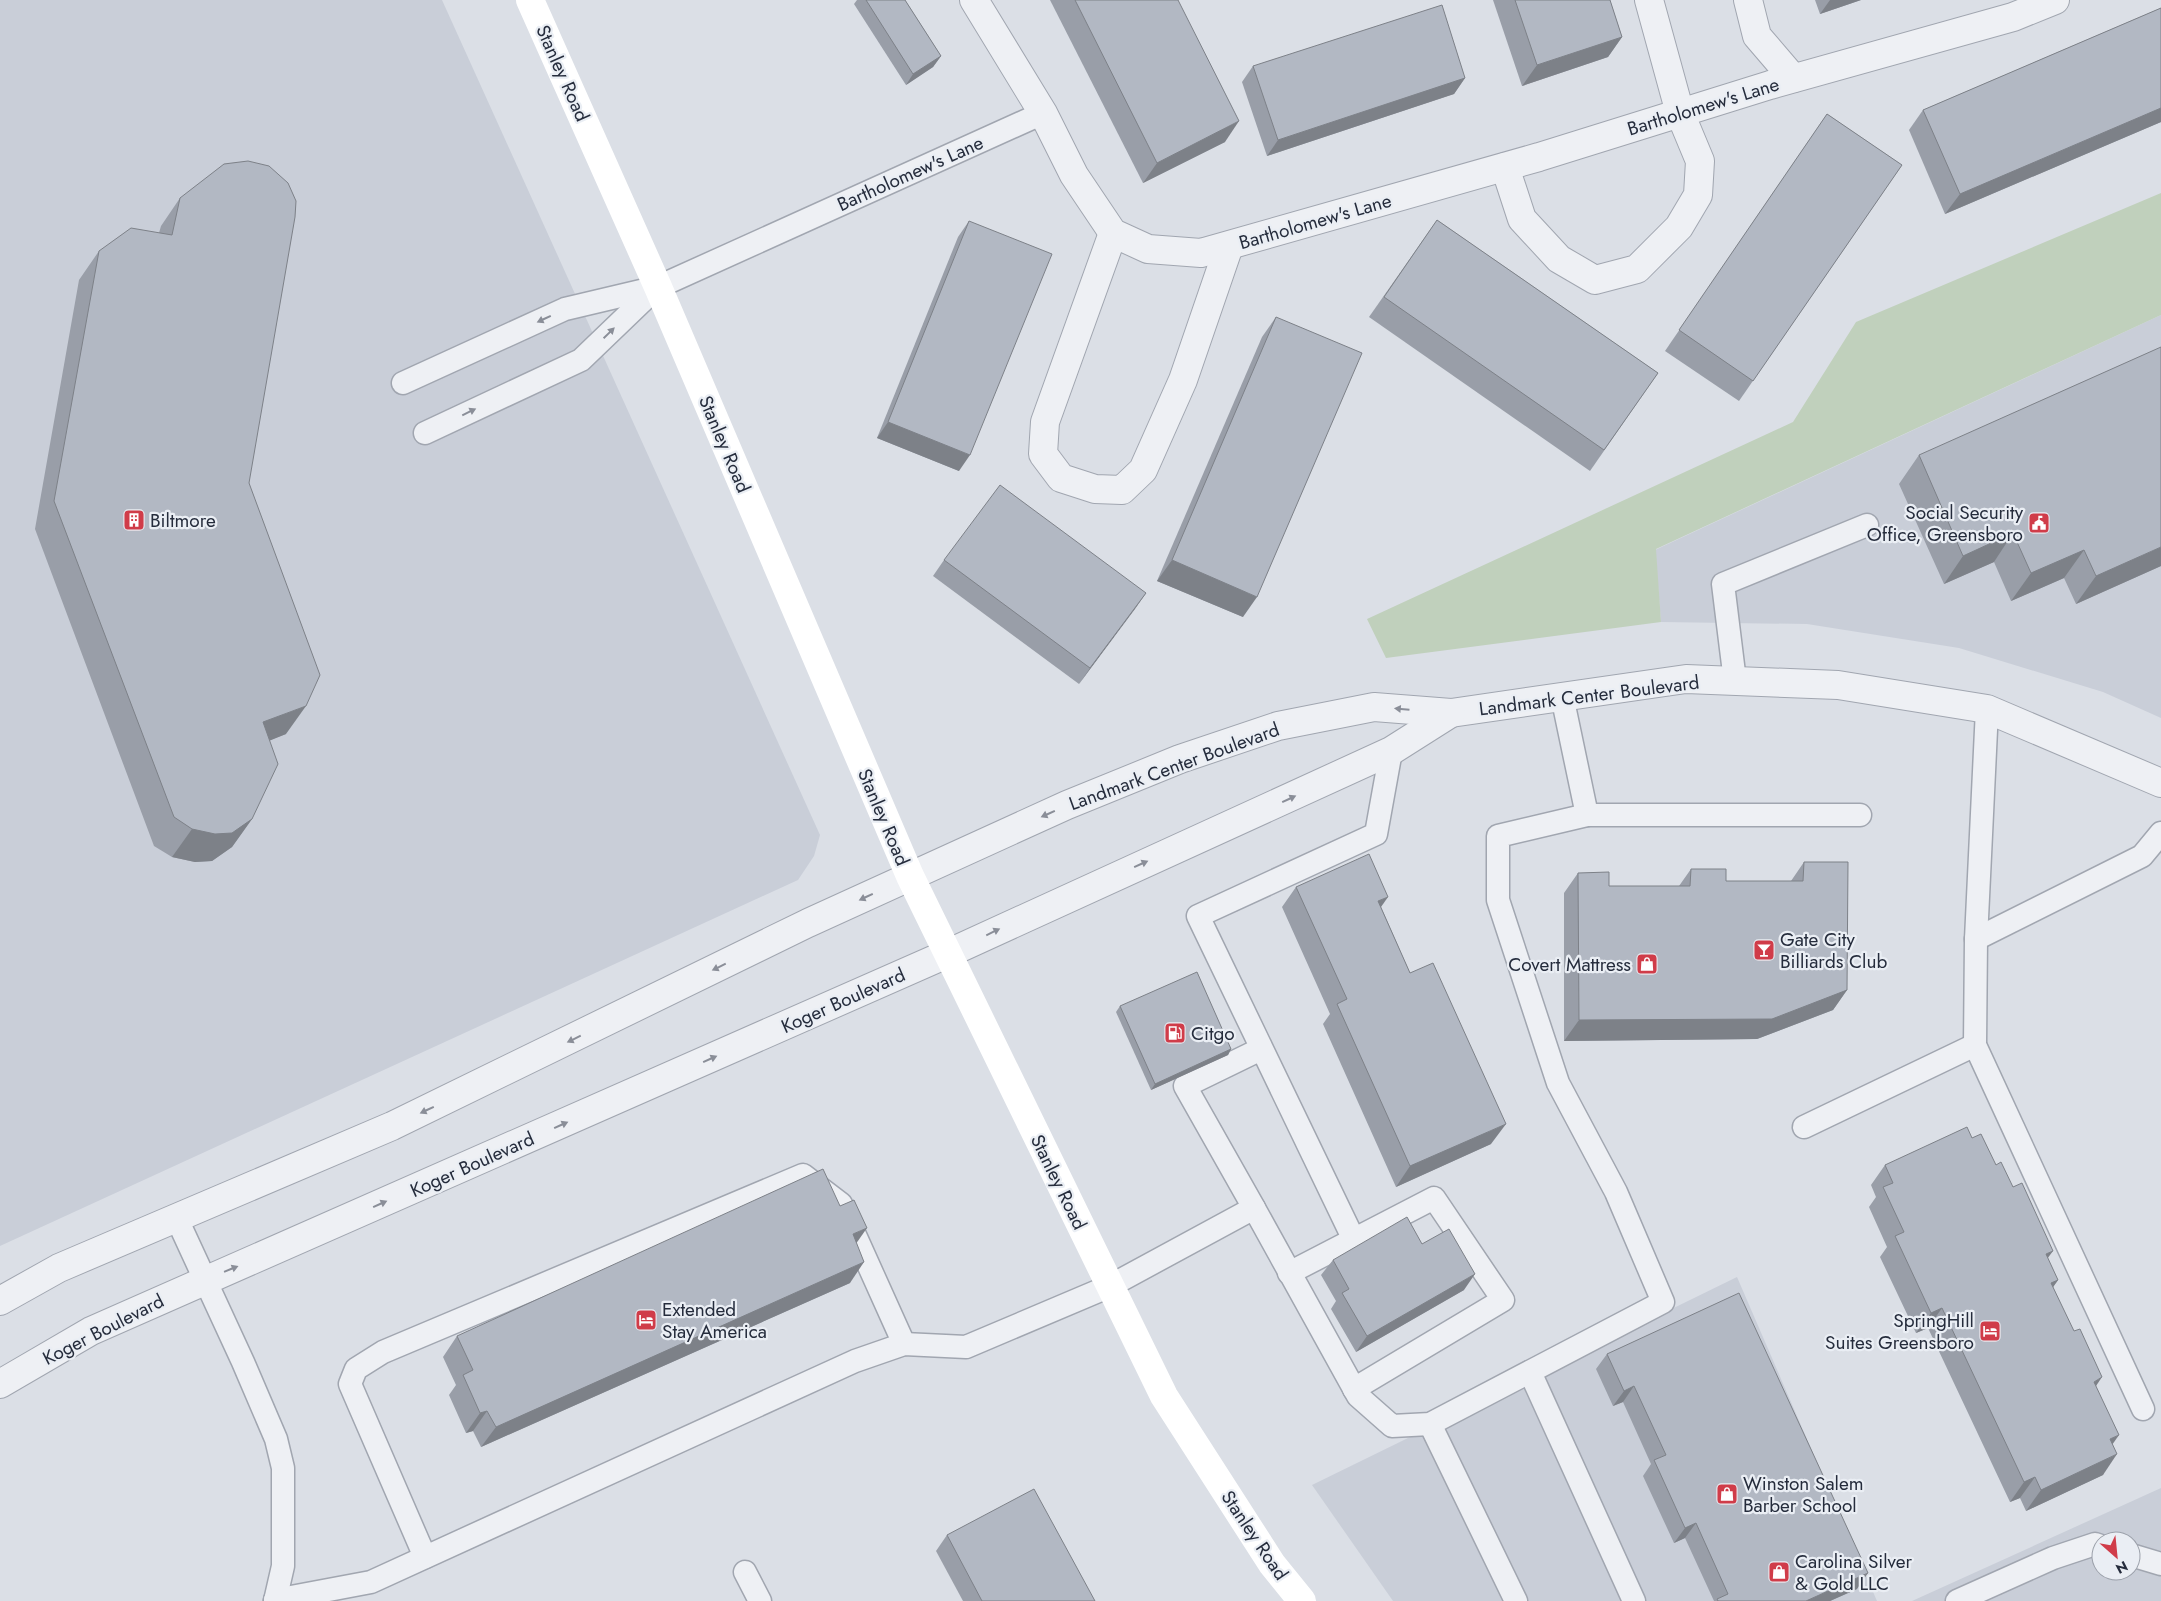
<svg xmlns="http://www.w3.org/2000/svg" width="2161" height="1601" viewBox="0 0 2161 1601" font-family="Jost,sans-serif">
	<rect width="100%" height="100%" fill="#dbdfe6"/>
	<!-- built -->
	<g fill="#c9ced8" fill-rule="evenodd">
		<path d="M0 0H442L820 835 814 856 798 880 0 1246Z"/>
		<path d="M2161 315V718L2103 692 1959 648 1807 624 1661 622 1655 550Z"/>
		<path d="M1737 1277 1877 1601H1393L1312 1485Z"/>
		<path d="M2161 1488V1601H1912ZM2101 1541H2131V1571H2101Z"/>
	</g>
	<!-- green -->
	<path fill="#c0d0bc" d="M2161 193V315L1656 549 1661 622 1386 658 1367 619 1793 422 1856 322Z"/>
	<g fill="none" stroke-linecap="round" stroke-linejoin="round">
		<!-- lane casing -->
		<g stroke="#a1a6b0" stroke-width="25">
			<g id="lane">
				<path d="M403 383 565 309 658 287 1043 113"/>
				<path d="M425 433 581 360 657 287"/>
				<path d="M1735 681 1723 584 1867 525"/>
				<path d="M1562 696 1587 815H1860"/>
				<path d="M1987 709 1976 939 1975 1045 2143 1409"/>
				<path d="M1976 939 2142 856 2161 833"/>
				<path d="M1804 1127 1975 1045"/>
				<path d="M1254 1208 1185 1086 1261 1049"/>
				<path d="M177 1219 243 1362 276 1439 283 1468V1566L275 1601"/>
				<path d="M1354 1240 1198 916 1376 834 1391 751"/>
				<path d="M1289 1273 1434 1198 1503 1300 1354 1389"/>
				<path d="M1530 1372 1634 1601"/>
				<path d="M1430 1424 1516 1601"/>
				<path d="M2131 1555 2161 1564"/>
				<path d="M425 1557 350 1384 356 1369 383 1352 803 1175 841 1204 904 1344"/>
				<path d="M745 1572 760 1601"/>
				<path d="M275 1600 371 1582 855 1361 904 1344 966 1347 1110 1286 1254 1208 1358 1396 1392 1426 1430 1424 1663 1302 1616 1192 1558 1083 1498 900V836L1587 815"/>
				<path d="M1957 1601 2053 1558 2095 1544 2101 1546"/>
			</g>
		</g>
		<!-- street casing -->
		<g stroke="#a1a6b0" stroke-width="30">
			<g id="street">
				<path d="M974 0 1043 113 1074 175 1113 233 1148 249 1201 253 1539 157 1770 85 2013 17 2055 0"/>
				<path d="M1748 0 1757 36 1793 78"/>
				<path d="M1505 167 1522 219 1559 259 1595 280 1637 269 1679 227 1698 195 1700 161 1680 113 1649 0"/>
				<path d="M1113 233 1045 422 1043 454 1061 478 1095 489 1122 490 1143 470 1183 380 1229 246"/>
				<path d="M0 1301 59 1268 392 1126 808 923 1067 805 1180 759 1278 726 1374 707 1451 713 1686 679 1838 685 1987 709 2161 783"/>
				<path d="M0 1384 91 1331 949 953 1391 751 1451 713"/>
			</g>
		</g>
		<!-- lane -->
		<use href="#lane" stroke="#eef0f4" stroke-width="22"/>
		<!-- street -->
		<use href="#street" stroke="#eef0f4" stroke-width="28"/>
		<!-- secondary -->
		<path stroke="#fff" stroke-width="28" d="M530 0 658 287 910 876 1164 1396 1272 1564 1302 1601"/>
	</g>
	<!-- wall -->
	<g fill="#999ea8">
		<path d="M857 0H905L941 56 933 67 906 85 854 4Z"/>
		<path d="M1050 0H1178L1225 142 1143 183Z"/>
		<path d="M1493 0H1610L1622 37 1608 57 1522 86Z"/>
		<path d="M1815 0H1861L1820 14Z"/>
		<path d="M2161 8V122L1945 214 1909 130 1923 110Z"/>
		<path d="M1253 66 1465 78 1454 94 1267 156 1242 82Z"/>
		<path d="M1827 114 1902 165 1739 401 1665 351Z"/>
		<path d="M180 198 249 483 286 734 270 740 252 819 232 847 212 861 195 862 172 857 154 846 35 529 79 280 99 251 159 233 161 226Z"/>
		<path d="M1437 220 1658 373 1590 471 1369 317Z"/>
		<path d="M969 221 959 471 877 438 958 237Z"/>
		<path d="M1276 317 1243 617 1157 581 1262 337Z"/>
		<path d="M1919 455 2161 566 2076 604 2064 578 2011 601 1994 562 1944 584 1899 484Z"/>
		<path d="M944 560 1146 593 1079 684 933 576Z"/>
		<path d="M1804 862 1847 990 1833 1010 1757 1039 1564 1041V893L1578 873 1609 886H1679L1691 869 1726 881H1791Z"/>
		<path d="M1296 887 1381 907 1410 973 1491 1144 1396 1187 1323 1024 1330 1014 1282 907Z"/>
		<path d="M1120 1006 1231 1049 1228 1055 1151 1090 1116 1012Z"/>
		<path d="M1972 1138 1996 1165 2013 1187 2058 1280 2053 1287 2096 1386 2112 1445 2103 1475 2026 1511 2020 1498 2010 1502 1928 1328 1916 1333 1880 1257 1887 1247 1869 1207 1876 1197 1871 1185 1885 1165Z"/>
		<path d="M856 1243 850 1283 481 1447 473 1431 466 1433 449 1395 456 1385 443 1357 457 1336Z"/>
		<path d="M1422 1244 1464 1290 1356 1352 1331 1309 1336 1301 1321 1275 1333 1260Z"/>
		<path d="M1607 1354 1857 1589 1830 1601H1714L1685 1538 1674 1543 1643 1476 1651 1464 1623 1402 1613 1406 1596 1369Z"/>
		<path d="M947 1535 1095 1601H963L936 1551Z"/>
	</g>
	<!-- shaded-wall -->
	<g fill="#7d8188">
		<path d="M1830 0H1861L1820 14Z"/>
		<path d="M1622 37 1608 57 1522 86 1537 65Z"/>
		<path d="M941 56 933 67 906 85 913 74Z"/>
		<path d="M1465 78 1454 94 1267 156 1278 140Z"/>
		<path d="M2161 108V122L1945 214 1960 194Z"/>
		<path d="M1239 121 1225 142 1143 183 1157 163Z"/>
		<path d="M888 422 970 455 959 471 877 438Z"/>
		<path d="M2013 533 1994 562 1944 584 1963 556Z"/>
		<path d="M2161 547V566L2076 604 2096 576Z"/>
		<path d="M2084 550 2064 578 2011 601 2031 573Z"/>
		<path d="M1172 560 1257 597 1243 617 1157 581Z"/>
		<path d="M1146 593 1135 609 1079 684 1090 668Z"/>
		<path d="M306 706 286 734 244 751 263 722Z"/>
		<path d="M252 819 232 847 212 861 195 862 172 857 192 829Z"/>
		<path d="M1388 897 1374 917 1378 901Z"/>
		<path d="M1847 990 1833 1010 1757 1039 1564 1041 1579 1020Z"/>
		<path d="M1231 1049 1228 1055 1151 1090 1155 1084Z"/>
		<path d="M1506 1124 1491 1144 1396 1187 1410 1166Z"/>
		<path d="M867 1228 853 1248V1234Z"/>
		<path d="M2053 1251 2038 1271 2046 1254Z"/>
		<path d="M864 1262 850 1283 481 1447 496 1427Z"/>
		<path d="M1475 1274 1464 1290 1356 1352 1367 1336Z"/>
		<path d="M2058 1280 2044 1300 2051 1283Z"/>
		<path d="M1942 1308 1928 1328 1916 1333 1931 1313Z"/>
		<path d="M2102 1377 2088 1398 2094 1382Z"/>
		<path d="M1634 1386 1623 1402 1613 1406 1624 1391Z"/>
		<path d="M487 1411 473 1431 466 1433 480 1413Z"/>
		<path d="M2119 1435 2105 1455 2110 1439Z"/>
		<path d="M2117 1454 2103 1475 2026 1511 2041 1490Z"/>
		<path d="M2035 1477 2020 1498 2010 1502 2024 1482Z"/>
		<path d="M1696 1523 1685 1538 1674 1543 1685 1528Z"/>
		<path d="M1868 1573 1857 1589 1830 1601H1806Z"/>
	</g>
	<!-- building -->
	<g fill="#b2b8c3" stroke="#7d8188">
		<path d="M866 0H905L941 56 913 74Z"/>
		<path d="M1075 0H1178L1239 121 1157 163Z"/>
		<path d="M1515 0H1610L1622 37 1537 65Z"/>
		<path d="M1442 5 1465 78 1278 140 1253 66Z"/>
		<path d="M2161 8V108L1960 194 1923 110Z"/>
		<path d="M1827 114 1902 165 1753 381 1679 330Z"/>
		<path d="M248 161 269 166 288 183 296 201 295 217 249 483 320 675 306 706 263 722 278 764 252 819 232 833 215 834 192 829 174 817 54 501 99 251 131 228 172 235 180 198 224 164Z"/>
		<path d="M1437 220 1658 373 1604 450 1384 297Z"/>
		<path d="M969 221 1052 254 970 455 888 422Z"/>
		<path d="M1276 317 1362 353 1257 597 1172 560Z"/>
		<path d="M2161 347V547L2096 576 2084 550 2031 573 2013 533 1963 556 1919 455Z"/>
		<path d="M1000 485 1146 593 1090 668 944 560Z"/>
		<path d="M1369 854 1388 897 1378 901 1410 973 1433 963 1506 1124 1410 1166 1337 1004 1347 999 1296 887Z"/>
		<path d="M1804 862H1848L1847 990 1772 1019 1579 1020 1578 873 1609 872V886H1690L1691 869H1726V881H1803Z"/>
		<path d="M1197 972 1231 1049 1155 1084 1120 1006Z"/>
		<path d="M1967 1127 1972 1138 1981 1134 1996 1165 2001 1162 2013 1187 2022 1183 2053 1251 2046 1254 2058 1280 2051 1283 2074 1331 2080 1329 2102 1377 2094 1382 2119 1435 2110 1439 2117 1454 2041 1490 2035 1477 2024 1482 1942 1308 1931 1313 1895 1236 1904 1232 1883 1187 1893 1183 1885 1165Z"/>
		<path d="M823 1169 840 1206 854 1200 867 1228 853 1234 864 1262 496 1427 487 1411 480 1413 463 1375 473 1370 457 1336Z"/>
		<path d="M1407 1217 1422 1244 1449 1229 1475 1274 1367 1336 1342 1293 1349 1289 1333 1260Z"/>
		<path d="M1739 1293 1868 1573 1806 1601H1718L1717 1599 1728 1594 1696 1523 1685 1528 1654 1460 1666 1455 1634 1386 1624 1391 1607 1354Z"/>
		<path d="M1034 1489 1095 1601H982L947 1535Z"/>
	</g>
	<!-- one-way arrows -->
	<defs><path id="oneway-solid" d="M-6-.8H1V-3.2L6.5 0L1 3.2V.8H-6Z" transform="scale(1.25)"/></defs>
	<g fill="#8a8e98">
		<use href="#oneway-solid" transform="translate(544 319) rotate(155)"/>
		<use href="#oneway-solid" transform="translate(609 333) rotate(-44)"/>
		<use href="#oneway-solid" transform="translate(469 412) rotate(-26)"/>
		<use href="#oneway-solid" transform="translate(1402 709) rotate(-175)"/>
		<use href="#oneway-solid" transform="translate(1289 799) rotate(-25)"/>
		<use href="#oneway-solid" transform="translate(1048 814) rotate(156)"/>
		<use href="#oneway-solid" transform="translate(1141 864) rotate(-24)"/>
		<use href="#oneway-solid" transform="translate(866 897) rotate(155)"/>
		<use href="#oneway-solid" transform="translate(993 932) rotate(-26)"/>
		<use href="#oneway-solid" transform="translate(719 967) rotate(154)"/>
		<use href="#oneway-solid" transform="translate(574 1039) rotate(154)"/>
		<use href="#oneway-solid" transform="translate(710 1059) rotate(-24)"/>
		<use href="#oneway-solid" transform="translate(427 1110) rotate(155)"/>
		<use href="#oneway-solid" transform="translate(561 1125) rotate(-24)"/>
		<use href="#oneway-solid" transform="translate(380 1204) rotate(-24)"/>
		<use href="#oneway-solid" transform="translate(231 1269) rotate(-22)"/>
	</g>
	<!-- icons -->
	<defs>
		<g id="building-square" transform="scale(1.125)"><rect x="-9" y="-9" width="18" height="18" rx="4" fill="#d03c49" stroke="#eaeef4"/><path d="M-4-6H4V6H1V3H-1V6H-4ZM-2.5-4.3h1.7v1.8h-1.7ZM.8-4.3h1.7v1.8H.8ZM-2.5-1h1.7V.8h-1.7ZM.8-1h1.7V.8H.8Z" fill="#fff"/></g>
		<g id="civic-square" transform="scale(1.125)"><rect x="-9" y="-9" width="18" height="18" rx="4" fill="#d03c49" stroke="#eaeef4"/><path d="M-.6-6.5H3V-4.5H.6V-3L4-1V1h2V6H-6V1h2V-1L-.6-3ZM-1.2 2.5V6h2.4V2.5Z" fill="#fff"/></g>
		<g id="bar-square" transform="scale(1.125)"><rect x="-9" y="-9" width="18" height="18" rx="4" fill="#d03c49" stroke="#eaeef4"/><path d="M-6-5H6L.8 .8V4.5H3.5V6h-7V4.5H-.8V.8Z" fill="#fff"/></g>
		<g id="shop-square" transform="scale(1.125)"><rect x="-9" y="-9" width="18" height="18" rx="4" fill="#d03c49" stroke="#eaeef4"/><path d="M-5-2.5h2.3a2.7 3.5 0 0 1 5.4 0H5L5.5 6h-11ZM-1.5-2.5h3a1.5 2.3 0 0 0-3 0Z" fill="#fff"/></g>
		<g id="fuel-square" transform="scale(1.125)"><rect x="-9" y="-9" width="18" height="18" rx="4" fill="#d03c49" stroke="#eaeef4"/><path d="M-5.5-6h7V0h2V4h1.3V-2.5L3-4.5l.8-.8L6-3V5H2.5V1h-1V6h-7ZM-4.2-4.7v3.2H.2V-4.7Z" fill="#fff"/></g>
		<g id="hotel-square" transform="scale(1.125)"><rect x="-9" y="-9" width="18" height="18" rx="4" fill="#d03c49" stroke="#eaeef4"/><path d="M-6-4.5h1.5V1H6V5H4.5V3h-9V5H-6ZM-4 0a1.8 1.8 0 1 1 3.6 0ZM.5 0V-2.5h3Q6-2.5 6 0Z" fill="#fff"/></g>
	</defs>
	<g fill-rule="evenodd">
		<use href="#building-square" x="134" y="520"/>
		<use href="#civic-square" x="2039" y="523"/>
		<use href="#bar-square" x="1764" y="950"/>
		<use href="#shop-square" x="1647" y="964"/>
		<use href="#fuel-square" x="1175" y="1033"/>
		<use href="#hotel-square" x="646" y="1320"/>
		<use href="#hotel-square" x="1990" y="1331"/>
		<use href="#shop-square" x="1727" y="1494"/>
		<use href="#shop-square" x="1779" y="1572"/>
	</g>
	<g text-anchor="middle" stroke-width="4.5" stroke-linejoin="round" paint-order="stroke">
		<!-- street labels -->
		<g font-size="19" fill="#252c3c" stroke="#eaeef4">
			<text transform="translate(563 73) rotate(66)" y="7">Stanley Road</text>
			<text transform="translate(1703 106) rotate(-17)" y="7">Bartholomew's Lane</text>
			<text transform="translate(910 173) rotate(-24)" y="7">Bartholomew's Lane</text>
			<text transform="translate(1315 221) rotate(-16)" y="7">Bartholomew's Lane</text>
			<text transform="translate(725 444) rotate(67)" y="7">Stanley Road</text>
			<text transform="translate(1589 695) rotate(-7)" y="7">Landmark Center Boulevard</text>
			<text transform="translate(1174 766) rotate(-20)" y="7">Landmark Center Boulevard</text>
			<text transform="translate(884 817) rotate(67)" y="7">Stanley Road</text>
			<text transform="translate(843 1000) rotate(-24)" y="7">Koger Boulevard</text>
			<text transform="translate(472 1164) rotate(-24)" y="7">Koger Boulevard</text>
			<text transform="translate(1059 1182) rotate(64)" y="7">Stanley Road</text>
			<text transform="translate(103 1329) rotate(-27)" y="7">Koger Boulevard</text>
			<text transform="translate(1255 1535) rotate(56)" y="7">Stanley Road</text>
		</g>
		<!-- poi labels -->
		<g font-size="19" fill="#252c3c" stroke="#eaeef4" text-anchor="start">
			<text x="2023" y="519" text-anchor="end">Social Security<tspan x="2023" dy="22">Office, Greensboro</tspan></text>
			<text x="150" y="527">Biltmore</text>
			<text x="1780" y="946">Gate City<tspan x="1780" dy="22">Billiards Club</tspan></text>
			<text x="1631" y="971" text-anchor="end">Covert Mattress</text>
			<text x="1191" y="1040">Citgo</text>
			<text x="662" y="1316">Extended<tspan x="662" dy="22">Stay America</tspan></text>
			<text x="1974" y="1327" text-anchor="end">SpringHill<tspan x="1974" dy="22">Suites Greensboro</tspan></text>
			<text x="1743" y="1490">Winston Salem<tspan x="1743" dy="22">Barber School</tspan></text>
			<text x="1795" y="1568">Carolina Silver<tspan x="1795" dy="22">&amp; Gold LLC</tspan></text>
		</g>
	</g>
	<!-- north arrow -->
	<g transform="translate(2116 1556) rotate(153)"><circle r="24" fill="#eaeef4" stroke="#9ba0aa"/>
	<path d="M0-4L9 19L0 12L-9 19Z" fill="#d03c49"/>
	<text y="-8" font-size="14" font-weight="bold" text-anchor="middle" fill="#252c3c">N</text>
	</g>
</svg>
